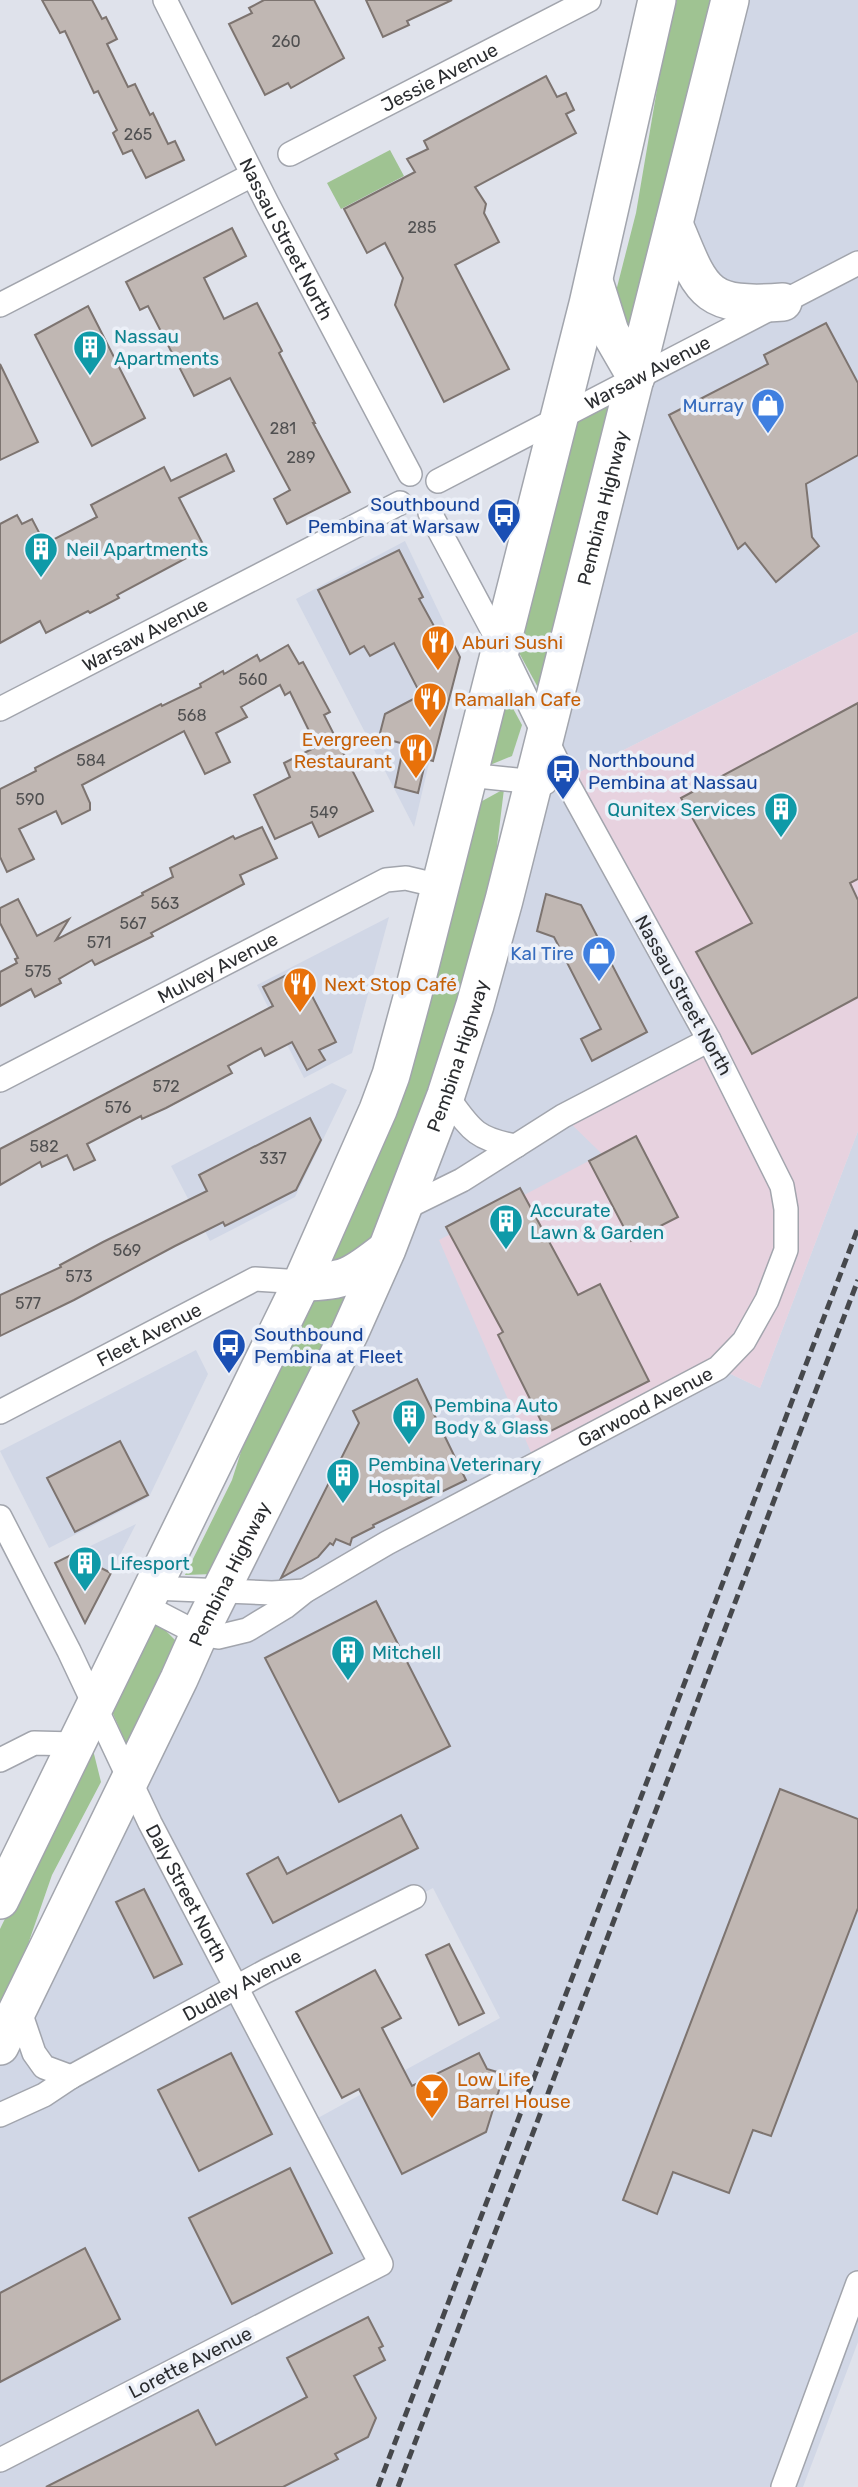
<svg xmlns="http://www.w3.org/2000/svg" width="858" height="2487" viewBox="0 0 858 2487" font-family="Rubik,sans-serif">
	<rect width="100%" height="100%" fill="#dfe2eb"/>
	<!-- built -->
	<g fill="#d1d7e6" fill-rule="evenodd">
		<path d="M730 0H858V632L572 776 709 1040 564 1116 603 1154 718 1368 760 1388 858 1131V2342L803 2487H0V2046L387 1249 636 377 681 355 746 304 674 224ZM433 1888 500 2018 307 2124 235 1988Z"/>
		<path d="M405 541 456 648 414 827 296 599Z"/>
		<path d="M389 917 352 1053 304 1078 257 985Z"/>
		<path d="M332 1083 347 1090 295 1197 210 1241 171 1166Z"/>
		<path d="M196 1350 208 1374 149 1497 49 1548 0 1451Z"/>
		<path d="M136 1524 90 1613 55 1563Z"/>
	</g>
	<!-- industrial -->
	<path fill="#e7d2df" d="M858 632V1131L760 1388 718 1368 536 1464 439 1240 602 1154 563 1116 709 1040 572 776Z"/>
	<!-- green -->
	<g fill="#9fc392">
		<path d="M677 0H715L632 335 613 303 636 213 664 48Z"/>
		<path d="M390 150 404 176 341 209 327 183Z"/>
		<path d="M615 399 541 693 517 649 571 422Z"/>
		<path d="M504 692 522 725 512 756 485 767Z"/>
		<path d="M504 789 493 879 456 1024 371 1252 324 1269 401 1102 427 1006 475 805Z"/>
		<path d="M350 1292 213 1574 185 1575 232 1480 252 1417 309 1295Z"/>
		<path d="M155 1620 179 1644 128 1748 110 1707Z"/>
		<path d="M91 1742 101 1782 52 1875 17 1976 0 2010V1929Z"/>
	</g>
	<!-- building -->
	<g fill="#c0b7b3" stroke="#7d7470" stroke-width="2">
		<path d="M42 0H92L102 19 106 17 117 39 107 44 128 87 135 84 150 115 153 113 168 144 175 141 184 160 146 178 132 150 123 154 113 133 117 130 98 91 94 93 65 31 60 33Z"/>
		<path d="M264 0H314L344 58 291 88 288 83 265 95 229 24 252 13 249 8Z"/>
		<path d="M366 0H452L407 21 409 25 383 37Z"/>
		<path d="M546 76 557 97 566 93 574 110 566 114 576 133 475 187 486 204 484 213 499 242 455 265 509 369 444 402 395 305 403 278 385 243 367 253 344 209 415 172 407 159 428 149 424 141Z"/>
		<path d="M232 228 246 256 204 278 224 319 257 303 282 351 279 353 315 423H313L350 492 287 524 274 499 290 490 230 378 194 396 148 306 140 310 126 282Z"/>
		<path d="M88 306 145 418 92 446 35 335Z"/>
		<path d="M826 323 858 383V455L806 484 812 537 819 546 776 582 745 543 738 549 669 415 768 364 764 355Z"/>
		<path d="M0 364 38 442 0 460Z"/>
		<path d="M226 454 234 471 179 498 205 548 117 595 119 598 90 613 88 611 46 633 40 621 0 643V524L17 515 22 524 32 519 45 544 97 517 91 505 164 467 171 481Z"/>
		<path d="M399 550 423 597 419 599 440 637 448 633 460 657 433 761 426 759 418 793 395 787 404 744 379 737 385 714 421 695 394 643 370 656 364 646 350 654 318 590Z"/>
		<path d="M288 645 299 664 303 662 330 712 324 715 373 811 319 837 312 822 275 839 254 795 290 777 284 763 314 748 312 744 315 743 290 692 285 695 280 685 241 707 247 717 216 733 230 762 205 774 184 731 82 785 90 803V810L62 824 56 811 19 829 34 859 7 872 0 857V789L36 771 35 768 64 753 161 704 162 706 201 687 200 684 223 671 224 674 257 655 260 661Z"/>
		<path d="M858 703V879L850 883 858 900V997L752 1054 696 952 752 923 681 798Z"/>
		<path d="M262 827 277 858 240 875 244 884 151 933 153 936 95 965 92 960 59 979 61 983 35 997 31 989 0 1006V972L17 963 15 959 18 958 0 923V908L18 899 37 936 69 919 56 940 143 895 142 893 173 877 170 868 233 836 235 839Z"/>
		<path d="M546 894 581 905 647 1032 592 1061 581 1039 601 1029 554 937 537 931Z"/>
		<path d="M298 969 336 1042 319 1050 325 1060 307 1070 292 1042 265 1056 261 1048 228 1066 232 1073 166 1108 142 1119 141 1116 87 1144 95 1160 74 1170 67 1155 42 1167 40 1162 0 1185V1149L273 1006 263 987Z"/>
		<path d="M310 1118 321 1140 296 1190 225 1226 223 1222 175 1246 74 1300 0 1336V1295L61 1267 60 1265 103 1242 207 1191 199 1175Z"/>
		<path d="M636 1136 678 1217 631 1241 589 1161Z"/>
		<path d="M520 1188 578 1295 600 1284 649 1381 547 1433 498 1335 503 1332 446 1227Z"/>
		<path d="M417 1379 466 1480 373 1525 374 1527 352 1538 350 1545 336 1539 333 1545 330 1543 318 1557 281 1578 359 1423 353 1411Z"/>
		<path d="M120 1441 148 1495 75 1532 47 1478Z"/>
		<path d="M73 1554 111 1573 85 1623 55 1563Z"/>
		<path d="M376 1601 450 1746 339 1802 265 1658Z"/>
		<path d="M780 1789 858 1819V1908L771 2136 753 2130 729 2193 673 2172 657 2214 623 2200Z"/>
		<path d="M401 1815 418 1848 273 1923 247 1874 278 1857 287 1874Z"/>
		<path d="M144 1889 182 1964 154 1978 116 1902Z"/>
		<path d="M449 1944 484 2013 459 2025 426 1955Z"/>
		<path d="M375 1970 401 2018 382 2028 412 2086 479 2053 487 2069 504 2074 486 2132 402 2174 359 2089 342 2098 296 2012Z"/>
		<path d="M231 2053 272 2134 199 2171 158 2090Z"/>
		<path d="M290 2168 332 2253 232 2304 189 2218Z"/>
		<path d="M85 2248 120 2319 0 2382V2293Z"/>
		<path d="M368 2317 383 2346 379 2348 385 2360 354 2376 376 2418 368 2437 335 2454 338 2459 283 2487H46L198 2410 216 2445 307 2397 287 2358Z"/>
	</g>
	<g fill="none" stroke-linecap="round" stroke-linejoin="round">
		<!-- minor casing -->
		<g stroke="#a2a5ad" stroke-width="26">
			<g id="minor">
				<path id="s1" d="M165 0 267 203 410 474"/>
				<path id="s2" d="M290 154 589 0"/>
				<path d="M0 305 252 175"/>
				<path id="s3" d="M438 481 858 263"/>
				<path id="s4" d="M0 709 400 503"/>
				<path d="M468 775 545 783"/>
				<path id="s5" d="M0 1080 386 880 406 878 440 886"/>
				<path d="M446 1095C470 1128 474 1139 516 1146"/>
				<path d="M403 1209 462 1180 563 1116 709 1040"/>
				<path id="s6" d="M0 1412 255 1279 302 1282"/>
				<path id="s7" d="M0 1517 69 1651 150 1823 381 2264 0 2460"/>
				<path d="M152 1588 272 1593 305 1591"/>
				<path id="s8" d="M143 1605 199 1634 218 1637 247 1630 285 1607 305 1591 387 1543 718 1368 744 1341 767 1300 786 1250V1209L782 1186 709 1040 569 786 501 646 430 513"/>
				<path d="M0 1760 34 1743 75 1744"/>
				<path d="M19 2009 34 2053 44 2067 71 2077"/>
				<path id="s9" d="M0 2115 44 2095 71 2077 266 1971 414 1897"/>
				<path d="M783 2487 858 2283"/>
			</g>
		</g>
		<!-- primary casing -->
		<g stroke="#a2a5ad" stroke-width="40">
			<g id="primary">
				<path d="M674 224C702 292 704 308 783 302"/>
				<path d="M594 281 610 332 636 377"/>
				<path d="M302 1282C345 1282 353 1276 386 1250"/>
				<path d="M0 1900 302 1282 378 1110 391 1075 412 998 588 304 657 0"/>
				<path id="s10" d="M0 2046 179 1679 199 1634 350 1332 387 1249 446 1095 475 1005 504 900 730 0"/>
			</g>
		</g>
		<!-- minor -->
		<use href="#minor" stroke="#fff" stroke-width="23"/>
		<!-- primary -->
		<use href="#primary" stroke="#fff" stroke-width="37"/>
		<!-- rail -->
		<g stroke="#46484c" stroke-width="5" stroke-dasharray="10 5" stroke-linecap="butt">
			<path d="M378 2487 858 1228"/>
			<path d="M398 2487 858 1280"/>
		</g>
	</g>
	<!-- icons -->
	<defs>
		<g id="building-pin" transform="scale(1.75)"><path d="M0 17L-7.5 6A9.5 9.5 0 1 1 7.5 6Z" fill="#0f9aa8" stroke="#ecf0f8"/><path d="M-4-6H4V6H1V3H-1V6H-4ZM-2.5-4.3h1.7v1.8h-1.7ZM.8-4.3h1.7v1.8H.8ZM-2.5-1h1.7V.8h-1.7ZM.8-1h1.7V.8H.8Z" fill="#fff"/></g>
		<g id="shop-pin" transform="scale(1.75)"><path d="M0 17L-7.5 6A9.5 9.5 0 1 1 7.5 6Z" fill="#3f7fe0" stroke="#ecf0f8"/><path d="M-5-2.5h2.3a2.7 3.5 0 0 1 5.4 0H5L5.5 6h-11ZM-1.5-2.5h3a1.5 2.3 0 0 0-3 0Z" fill="#fff"/></g>
		<g id="bus-pin" transform="scale(1.75)"><path d="M0 17L-7.5 6A9.5 9.5 0 1 1 7.5 6Z" fill="#1a4fb4" stroke="#ecf0f8"/><path d="M-5-6H5V4H4V6H2V4H-2V6H-4V4H-5ZM-3.5-4V0h7V-4ZM-3.5 1.2v1.5H-2V1.2ZM2 1.2v1.5H3.5V1.2Z" fill="#fff"/></g>
		<g id="restaurant-pin" transform="scale(1.75)"><path d="M0 17L-7.5 6A9.5 9.5 0 1 1 7.5 6Z" fill="#e8710a" stroke="#ecf0f8"/><path d="M-5-6h1v4h1v-4h1v4h1v-4h1v5L-1.5 .5V6h-2V.5L-5-1ZM5-6V6H3V1.5H1.5Q1.5-4 5-6Z" fill="#fff"/></g>
		<g id="bar-pin" transform="scale(1.75)"><path d="M0 17L-7.5 6A9.5 9.5 0 1 1 7.5 6Z" fill="#e8710a" stroke="#ecf0f8"/><path d="M-6-5H6L.8 .8V4.5H3.5V6h-7V4.5H-.8V.8Z" fill="#fff"/></g>
	</defs>
	<g fill-rule="evenodd">
		<use href="#building-pin" x="90" y="347"/>
		<use href="#shop-pin" x="768" y="405"/>
		<use href="#bus-pin" x="504" y="515"/>
		<use href="#building-pin" x="41" y="549"/>
		<use href="#restaurant-pin" x="438" y="642"/>
		<use href="#restaurant-pin" x="430" y="699"/>
		<use href="#restaurant-pin" x="416" y="750"/>
		<use href="#bus-pin" x="563" y="771"/>
		<use href="#building-pin" x="781" y="809"/>
		<use href="#shop-pin" x="599" y="953"/>
		<use href="#restaurant-pin" x="300" y="984"/>
		<use href="#building-pin" x="506" y="1221"/>
		<use href="#bus-pin" x="229" y="1345"/>
		<use href="#building-pin" x="409" y="1416"/>
		<use href="#building-pin" x="343" y="1475"/>
		<use href="#building-pin" x="85" y="1563"/>
		<use href="#building-pin" x="348" y="1652"/>
		<use href="#bar-pin" x="432" y="2090"/>
	</g>
	<g text-anchor="middle" stroke-width="7" stroke-linejoin="round" paint-order="stroke">
		<!-- number labels -->
		<g font-size="16" fill="#505051">
			<text x="286" y="47">260</text>
			<text x="138" y="140">265</text>
			<text x="422" y="233">285</text>
			<text x="283" y="434">281</text>
			<text x="301" y="463">289</text>
			<text x="253" y="685">560</text>
			<text x="192" y="721">568</text>
			<text x="91" y="766">584</text>
			<text x="30" y="805">590</text>
			<text x="324" y="818">549</text>
			<text x="165" y="909">563</text>
			<text x="133" y="929">567</text>
			<text x="99" y="948">571</text>
			<text x="38" y="977">575</text>
			<text x="166" y="1092">572</text>
			<text x="118" y="1113">576</text>
			<text x="44" y="1152">582</text>
			<text x="273" y="1164">337</text>
			<text x="127" y="1256">569</text>
			<text x="79" y="1282">573</text>
			<text x="28" y="1309">577</text>
		</g>
		<!-- street labels -->
		<g font-size="19" fill="#2b2d30" stroke="#ecf0f8">
			<text dy="7" stroke="none"><textPath href="#s2" startOffset="168">Jessie Avenue</textPath></text>
			<text dy="7" stroke="none"><textPath href="#s1" startOffset="268">Nassau Street North</textPath></text>
			<text dy="7" stroke="none"><textPath href="#s3" startOffset="236">Warsaw Avenue</textPath></text>
			<text dy="7" stroke="none"><textPath href="#s10" startOffset="1659">Pembina Highway</textPath></text>
			<text dy="7" stroke="none"><textPath href="#s4" startOffset="163">Warsaw Avenue</textPath></text>
			<text dy="7" stroke="none"><textPath href="#s5" startOffset="245">Mulvey Avenue</textPath></text>
			<text transform="translate(684 995) rotate(61)" y="7">Nassau Street North</text>
			<text dy="7" stroke="none"><textPath href="#s10" startOffset="1092">Pembina Highway</textPath></text>
			<text dy="7" stroke="none"><textPath href="#s6" startOffset="168">Fleet Avenue</textPath></text>
			<text dy="7" stroke="none"><textPath href="#s8" startOffset="569">Garwood Avenue</textPath></text>
			<text dy="7" stroke="none"><textPath href="#s10" startOffset="525">Pembina Highway</textPath></text>
			<text dy="7" stroke="none"><textPath href="#s7" startOffset="420">Daly Street North</textPath></text>
			<text dy="7" stroke="none"><textPath href="#s9" startOffset="275">Dudley Avenue</textPath></text>
			<text transform="translate(190 2362) rotate(-27)" y="7">Lorette Avenue</text>
		</g>
		<!-- culture labels -->
		<g font-size="19" fill="#0d838f" stroke="#ecf0f8" text-anchor="start">
			<text x="114" y="343">Nassau<tspan x="114" dy="22">Apartments</tspan></text>
			<text x="66" y="556">Neil Apartments</text>
			<text x="756" y="816" text-anchor="end">Qunitex Services</text>
			<text x="530" y="1217">Accurate<tspan x="530" dy="22">Lawn &amp; Garden</tspan></text>
			<text x="434" y="1412">Pembina Auto<tspan x="434" dy="22">Body &amp; Glass</tspan></text>
			<text x="368" y="1471">Pembina Veterinary<tspan x="368" dy="22">Hospital</tspan></text>
			<text x="110" y="1570">Lifesport</text>
			<text x="372" y="1659">Mitchell</text>
		</g>
		<!-- shop labels -->
		<g font-size="19" fill="#366cbe" stroke="#ecf0f8" text-anchor="end">
			<text x="744" y="412">Murray</text>
			<text x="574" y="960">Kal Tire</text>
		</g>
		<!-- transit labels -->
		<g font-size="19" fill="#164399" stroke="#ecf0f8" text-anchor="start">
			<text x="480" y="511" text-anchor="end">Southbound<tspan x="480" dy="22">Pembina at Warsaw</tspan></text>
			<text x="588" y="767">Northbound<tspan x="588" dy="22">Pembina at Nassau</tspan></text>
			<text x="254" y="1341">Southbound<tspan x="254" dy="22">Pembina at Fleet</tspan></text>
		</g>
		<!-- food labels -->
		<g font-size="19" fill="#c56008" stroke="#ecf0f8" text-anchor="start">
			<text x="462" y="649">Aburi Sushi</text>
			<text x="454" y="706">Ramallah Cafe</text>
			<text x="392" y="746" text-anchor="end">Evergreen<tspan x="392" dy="22">Restaurant</tspan></text>
			<text x="324" y="991">Next Stop Café</text>
			<text x="457" y="2086">Low Life<tspan x="457" dy="22">Barrel House</tspan></text>
		</g>
	</g>
</svg>
